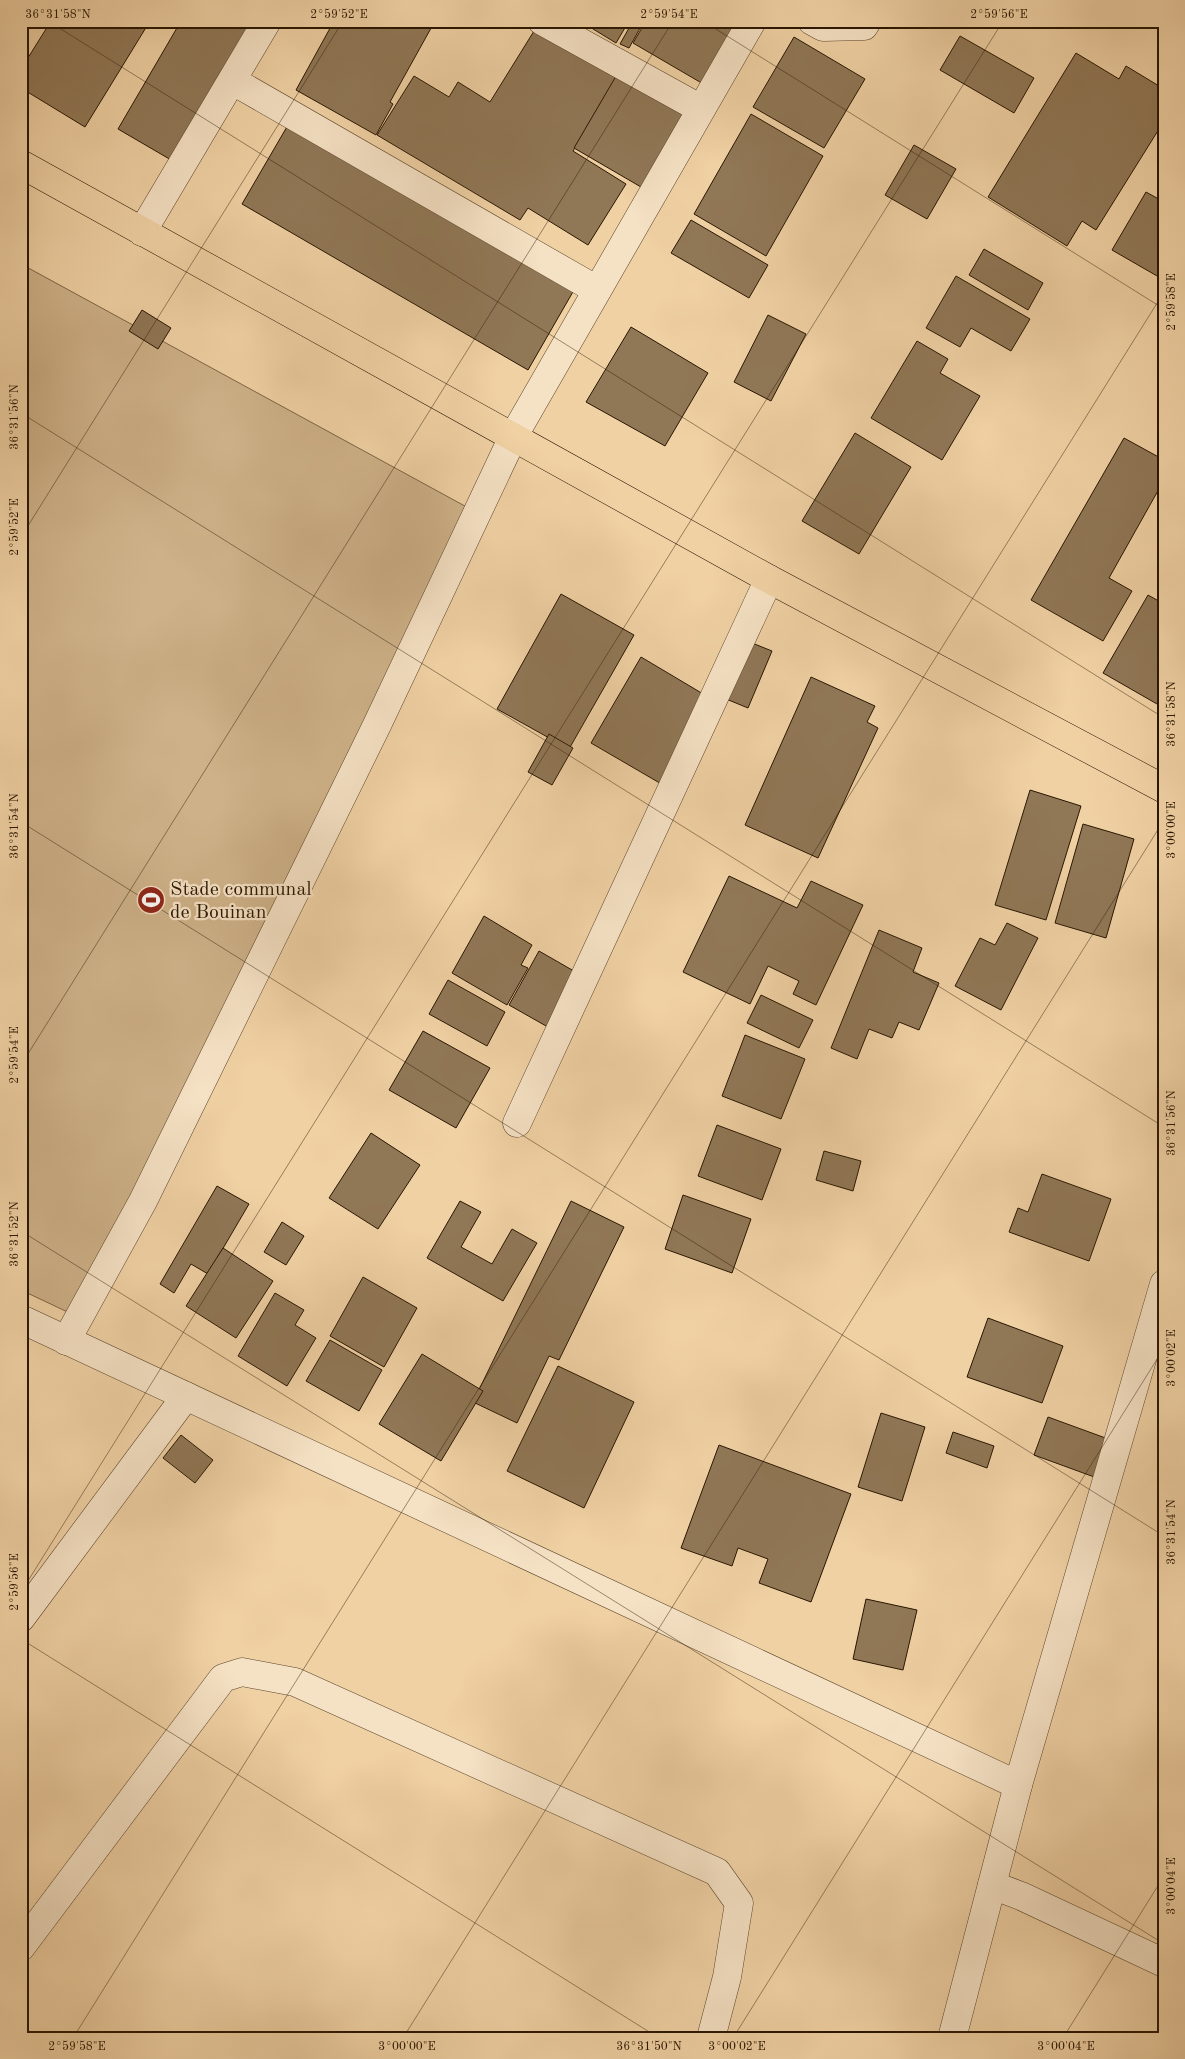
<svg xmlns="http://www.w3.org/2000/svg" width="1185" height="2059" viewBox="0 0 1185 2059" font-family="'Old Standard TT',serif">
	<rect width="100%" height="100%" fill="#f0d1a4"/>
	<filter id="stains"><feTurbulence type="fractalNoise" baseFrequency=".004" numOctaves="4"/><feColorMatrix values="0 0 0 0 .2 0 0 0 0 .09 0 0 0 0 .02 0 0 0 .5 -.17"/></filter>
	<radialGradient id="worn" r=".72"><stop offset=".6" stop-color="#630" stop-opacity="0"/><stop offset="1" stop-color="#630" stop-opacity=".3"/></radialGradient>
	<!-- pitch -->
	<path fill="#ceb188" stroke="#7c6444" d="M21 264 474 511 76 1316 21 1290Z"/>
	<!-- building -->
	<g fill="#907756" stroke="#291601">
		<path d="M51 21H150L85 127 21 88V69Z"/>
		<path d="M181 21H266L190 171 118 129Z"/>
		<path d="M334 21H435L390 102 393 104 376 135 296 90Z"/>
		<path d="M580 21H629L616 43Z"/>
		<path d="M633 21H644L629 48 620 44Z"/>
		<path d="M646 21H741L705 85 633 43Z"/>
		<path d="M539 23 621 73 573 151 626 184 588 245 528 208 520 220 377 135 414 76 449 97 458 82 490 102Z"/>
		<path d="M960 36 1034 78 1014 113 940 70Z"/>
		<path d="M794 37 865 79 824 148 753 107Z"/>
		<path d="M1076 53 1119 79 1126 66 1164 89V121L1096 230 1082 221 1067 246 988 197Z"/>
		<path d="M619 71 686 110 641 187 574 148Z"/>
		<path d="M751 114 823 156 766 256 694 214Z"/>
		<path d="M288 125 574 290 528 370 242 204Z"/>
		<path d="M914 145 956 169 927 219 885 195Z"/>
		<path d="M1146 192 1164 202V280L1112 250Z"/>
		<path d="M691 220 768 265 749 298 671 253Z"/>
		<path d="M984 249 1043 283 1028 310 969 275Z"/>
		<path d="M956 276 1030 319 1011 351 971 328 960 347 926 328Z"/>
		<path d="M142 310 171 328 158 349 129 331Z"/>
		<path d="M768 315 806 334 771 401 734 382Z"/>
		<path d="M631 327 708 373 665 446 586 402Z"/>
		<path d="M917 341 948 359 940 373 980 396 942 460 871 418Z"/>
		<path d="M855 433 911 467 859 554 802 521Z"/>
		<path d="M1124 438 1164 460V480L1109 578 1132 591 1103 641 1031 600Z"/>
		<path d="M561 594 634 635 569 749 497 709Z"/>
		<path d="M1148 595 1164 604V708L1103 673Z"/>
		<path d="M737 637 772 651 748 708 714 694Z"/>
		<path d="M641 657 720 704 670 789 591 743Z"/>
		<path d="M811 677 875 706 867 722 878 728 818 858 745 825Z"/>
		<path d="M549 734 573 748 552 785 528 772Z"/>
		<path d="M1030 790 1081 806 1046 920 995 905Z"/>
		<path d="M1083 824 1134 839 1106 938 1055 923Z"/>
		<path d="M729 876 797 908 811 881 863 905 816 1005 793 994 799 981 768 966 750 1004 683 972Z"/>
		<path d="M484 916 532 945 521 965 528 968 507 1005 452 973Z"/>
		<path d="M1007 923 1038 938 1001 1010 955 986 980 938 995 945Z"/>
		<path d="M879 930 922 948 913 972 939 983 919 1030 899 1022 892 1038 869 1029 857 1059 831 1048Z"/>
		<path d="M539 951 593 982 562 1035 509 1005Z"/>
		<path d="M448 980 505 1012 487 1046 429 1014Z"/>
		<path d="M761 995 813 1020 799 1048 747 1023Z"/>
		<path d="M423 1031 490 1068 456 1128 389 1090Z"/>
		<path d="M745 1035 805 1059 781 1119 722 1096Z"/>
		<path d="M717 1125 781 1149 762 1200 698 1176Z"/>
		<path d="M371 1133 420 1165 378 1229 329 1198Z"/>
		<path d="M824 1151 861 1161 853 1191 816 1180Z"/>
		<path d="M1042 1174 1111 1199 1089 1261 1009 1232 1018 1208 1028 1212Z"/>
		<path d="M217 1186 249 1204 208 1274 191 1264 174 1293 160 1284Z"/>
		<path d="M683 1195 751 1219 732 1273 665 1249Z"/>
		<path d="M460 1201 481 1212 461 1247 492 1264 512 1229 537 1243 503 1301 427 1258Z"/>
		<path d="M571 1201 624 1227 559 1360 549 1356 517 1423 473 1402Z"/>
		<path d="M282 1222 304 1236 286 1265 264 1252Z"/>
		<path d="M223 1248 273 1281 236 1338 186 1306Z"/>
		<path d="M363 1277 417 1308 384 1367 330 1336Z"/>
		<path d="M275 1293 304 1310 295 1325 316 1338 287 1386 238 1356Z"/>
		<path d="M988 1318 1063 1346 1042 1403 967 1377Z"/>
		<path d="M330 1340 382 1370 359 1411 306 1381Z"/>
		<path d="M422 1354 483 1391 441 1461 379 1424Z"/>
		<path d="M558 1366 634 1402 584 1508 507 1471Z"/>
		<path d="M881 1413 925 1427 902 1501 858 1487Z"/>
		<path d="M1048 1417 1111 1440 1097 1478 1034 1455Z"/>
		<path d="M953 1432 994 1446 987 1468 946 1453Z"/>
		<path d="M181 1435 213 1460 195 1483 163 1458Z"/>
		<path d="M719 1445 851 1494 811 1602 759 1583 768 1559 738 1548 732 1566 681 1548Z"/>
		<path d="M866 1599 917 1610 903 1670 853 1659Z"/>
	</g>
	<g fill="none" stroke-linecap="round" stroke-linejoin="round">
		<!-- minor casing -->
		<g stroke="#5b452a" stroke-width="29">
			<g id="minor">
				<path d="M542 21 701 109"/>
				<path d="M812 21 823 27 864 26 867 21"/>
				<path d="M233 81 597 290"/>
				<path d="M142 232 267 21"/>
				<path d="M517 1123 769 579"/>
				<path d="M21 1319 1018 1785"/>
				<path d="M66 1341 143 1201 377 725 513 437 752 21"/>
				<path d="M21 1618 186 1396"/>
				<path d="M992 1885 1021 1896 1164 1963"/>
				<path d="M21 1947 223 1678 242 1672 295 1682 717 1872 739 1903 727 1977 711 2038"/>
				<path d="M952 2038 1018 1785 1164 1284"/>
			</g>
		</g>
		<!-- major casing -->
		<g stroke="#291601" stroke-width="29">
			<path id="major" d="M21 164 769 579 1164 789"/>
		</g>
		<!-- minor -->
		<use href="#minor" stroke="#f5e1c4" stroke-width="28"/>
		<!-- major -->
		<use href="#major" stroke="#f0d1a4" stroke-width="28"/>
	</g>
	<!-- ticks -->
	<path fill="none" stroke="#291601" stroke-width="1" stroke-opacity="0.45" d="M48 21 1164 718M703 21 1164 309M21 413 1164 1127M21 537 343 21M21 822 1164 1536M21 1065 673 21M21 1231 1164 1944M21 1592 1003 21M21 1639 659 2038M73 2038 1164 292M403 2038 1164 820M733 2038 1164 1348M1063 2038 1164 1876"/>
	<!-- icons -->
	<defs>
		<g id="stadium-disc" transform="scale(1.4375)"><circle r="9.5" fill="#8f2418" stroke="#f5e1c4"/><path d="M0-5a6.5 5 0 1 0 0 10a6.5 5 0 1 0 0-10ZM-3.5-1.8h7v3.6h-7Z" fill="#fff"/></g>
	</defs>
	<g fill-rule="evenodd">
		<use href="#stadium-disc" x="151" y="900"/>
	</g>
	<g text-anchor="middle" stroke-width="4.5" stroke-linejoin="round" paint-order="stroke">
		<!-- poi labels -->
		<g font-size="20" fill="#291601" stroke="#f5e1c4" text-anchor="start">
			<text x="170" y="895">Stade communal<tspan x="170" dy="23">de Bouinan</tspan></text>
		</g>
	</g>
	<!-- margin -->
	<rect width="1185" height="2059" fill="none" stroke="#f0d1a4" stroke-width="55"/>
	<rect x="28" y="28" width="1130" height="2004" fill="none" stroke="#291601" stroke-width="2"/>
	<g font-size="12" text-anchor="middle" fill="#291601">
		<text x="58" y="18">36°31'58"N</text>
		<text x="339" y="18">2°59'52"E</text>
		<text x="669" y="18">2°59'54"E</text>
		<text x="999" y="18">2°59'56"E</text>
		<text transform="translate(1171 302) rotate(-90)" y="4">2°59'58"E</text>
		<text transform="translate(14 417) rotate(-90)" y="4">36°31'56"N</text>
		<text transform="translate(14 527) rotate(-90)" y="4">2°59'52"E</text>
		<text transform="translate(1171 714) rotate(-90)" y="4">36°31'58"N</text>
		<text transform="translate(14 826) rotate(-90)" y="4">36°31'54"N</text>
		<text transform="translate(1171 830) rotate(-90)" y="4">3°00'00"E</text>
		<text transform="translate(14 1055) rotate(-90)" y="4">2°59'54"E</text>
		<text transform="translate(1171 1123) rotate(-90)" y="4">36°31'56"N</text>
		<text transform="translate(14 1234) rotate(-90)" y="4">36°31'52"N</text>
		<text transform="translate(1171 1358) rotate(-90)" y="4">3°00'02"E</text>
		<text transform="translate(1171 1532) rotate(-90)" y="4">36°31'54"N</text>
		<text transform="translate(14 1582) rotate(-90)" y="4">2°59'56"E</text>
		<text transform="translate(1171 1886) rotate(-90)" y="4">3°00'04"E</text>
		<text x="77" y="2050">2°59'58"E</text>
		<text x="407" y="2050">3°00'00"E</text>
		<text x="649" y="2050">36°31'50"N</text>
		<text x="737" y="2050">3°00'02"E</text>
		<text x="1066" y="2050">3°00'04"E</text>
	</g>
	<rect width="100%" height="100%" filter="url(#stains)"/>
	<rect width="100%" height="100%" fill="url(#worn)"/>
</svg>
